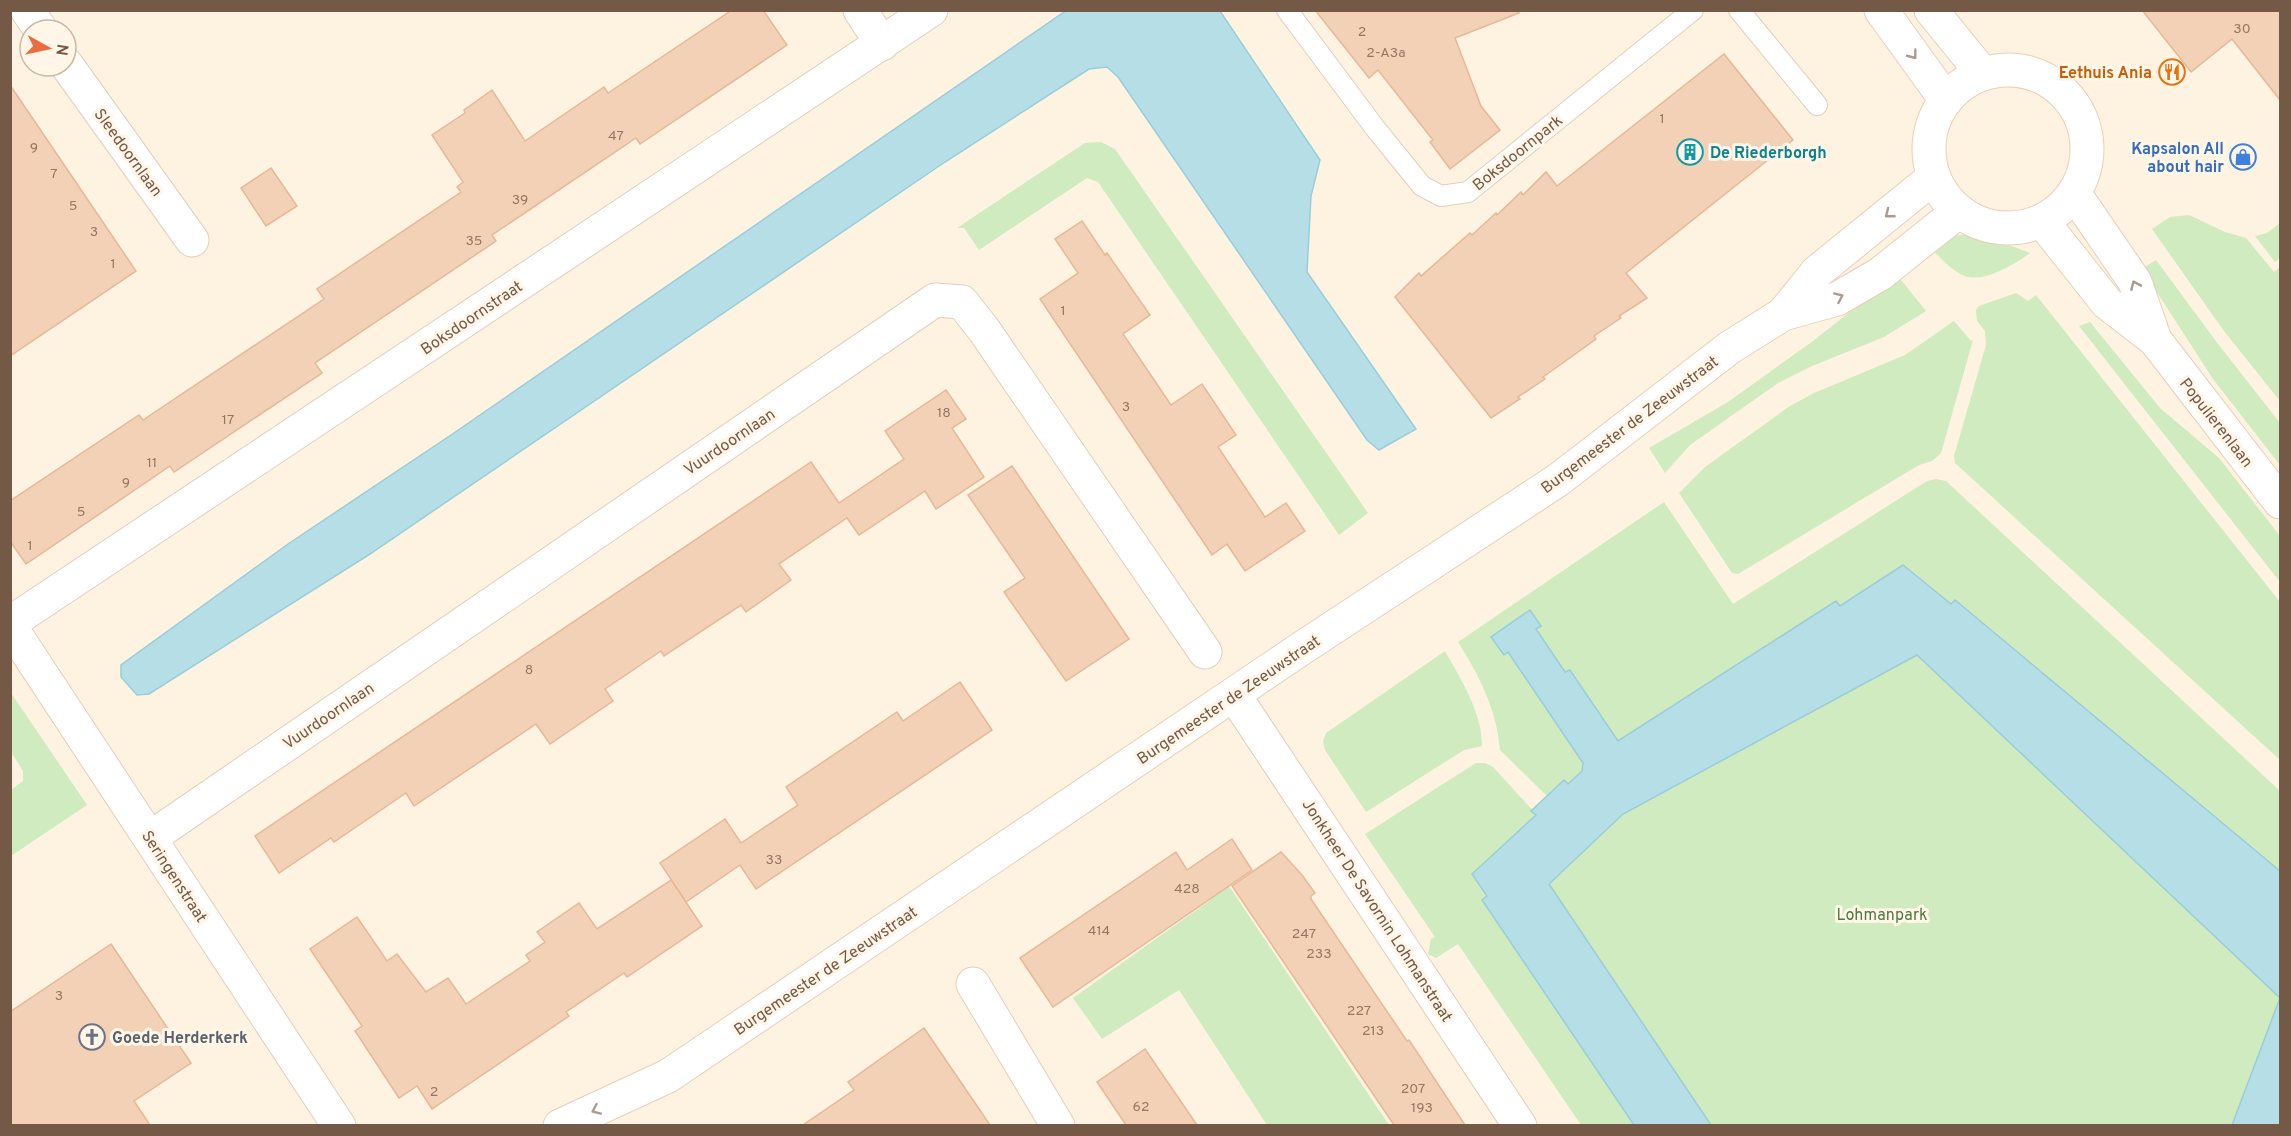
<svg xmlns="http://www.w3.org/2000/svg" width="2291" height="1136" viewBox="0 0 2291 1136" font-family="Overpass,sans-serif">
	<rect width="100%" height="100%" fill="#fdf3e0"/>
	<!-- green -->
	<g fill="#cfebbf">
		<path d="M1101 142 1115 149 1368 513 1339 535 1098 182 1087 178 979 250 964 228H957L1085 143Z"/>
		<path d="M2189 215 2225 232 2246 238 2274 272 2280 267V401L2224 331 2152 229 2170 217Z"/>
		<path d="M2280 223V258L2275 262 2255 236 2267 233Z"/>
		<path d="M1973 234 1996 240 2030 253C2015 264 1984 283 1965 276 1953 272 1941 258 1932 250L1949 236Z"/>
		<path d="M2156 260 2218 344 2280 423V465L2213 379 2142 269Z"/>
		<path d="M1897 275 1926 311 1884 337 1812 366 1778 383 1690 445 1665 473 1649 448 1728 402 1813 341Z"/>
		<path d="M2016 293 2028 301 2036 295 2280 602V760L1955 463 1954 456 1986 345 1985 331 1977 321 1976 310 1979 306Z"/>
		<path d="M1954 321 1971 341 1973 340 1941 453 1932 461 1919 465 1738 574 1732 573 1679 493 1705 467 1790 406 1814 393 1905 355Z"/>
		<path d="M2090 322 2160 408 2219 458 2280 536V582L2079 326Z"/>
		<path d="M1936 479 1946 481 2280 791V871L1955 600 1951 604 1903 565 1839 606 1836 601 1618 741 1571 670 1565 673 1536 629 1540 625 1530 611 1504 655 1508 652 1583 763 1582 770 1568 784 1564 780 1547 796 1500 750C1497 710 1479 675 1458 642L1664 502 1733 604 1927 481Z"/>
		<path d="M1445 651C1461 680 1482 712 1482 746L1464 750 1366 812 1325 750 1323 741 1326 733Z"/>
		<path d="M1917 655 2280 998 2232 1125H1711L1549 884 1623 814Z"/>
		<path d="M11 693 87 805 11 856V790L23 781V771L11 752Z"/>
		<path d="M1476 763H1485L1493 767 1536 814 1473 875 1487 897 1482 900 1634 1125H1581L1458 944 1436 958 1428 954 1431 939 1435 937 1365 834Z"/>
		<path d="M1225 880 1389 1125H1267L1179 990 1102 1039 1073 998 1209 901Z"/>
	</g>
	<!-- water -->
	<g fill="#b5dee7" stroke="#9acdd9" stroke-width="1.5">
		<path d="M1067 10 1220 11 1320 160 1311 196 1307 272 1416 429 1379 450 1367 440 1118 77 1107 67 1089 69 945 162 370 554 149 694 137 695 121 677V665L288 544 451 435Z"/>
		<path d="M1903 565 1951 604 1955 600 2280 871V1125H2232L2280 998 1917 655 1623 814 1549 884 1711 1125H1634L1482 900 1487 896 1472 874 1536 815 1531 811 1564 780 1568 784 1582 771 1583 763 1508 652 1504 655 1491 637 1530 610 1541 626 1536 629 1565 672 1570 670 1618 741 1836 601 1840 606Z"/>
	</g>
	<!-- building -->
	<g fill="#f3d1b7" stroke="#e6b897" stroke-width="1.5">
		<path d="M732 10H763L787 45 640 144 636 138 492 235 496 241 315 363 322 373 174 472 170 466 26 564 10 541V501L139 415 143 420 324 299 317 289 461 192 457 187 463 182 432 135 465 113 464 110 492 90 525 141 604 87 608 93Z"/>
		<path d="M1315 10H1519V13L1455 38 1481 106 1500 130 1450 169 1430 142 1433 140 1378 70 1369 78Z"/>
		<path d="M2142 10H2280V100L2232 39 2191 72Z"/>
		<path d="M1724 54 1793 140 1626 273 1647 298 1619 316 1621 318 1594 336 1596 339 1543 377 1545 379 1518 397 1520 399 1491 418 1395 297 1419 273 1421 276 1470 233 1472 235 1496 213 1497 215 1521 192 1523 195 1546 172 1557 186Z"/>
		<path d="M10 85 136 271 10 356Z"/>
		<path d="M271 168 297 206 266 226 241 188Z"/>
		<path d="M1082 221 1105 255 1107 253 1150 315 1123 334 1171 405 1202 384 1236 435 1218 447 1265 517 1286 503 1305 531 1245 571 1227 544 1212 555 1040 299 1078 273 1055 239Z"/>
		<path d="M946 390 966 419 952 428 984 477 936 509 925 491 859 535 847 518 779 564 791 580 746 612 741 605 664 656 661 651 605 689 613 701 550 744 536 724 414 806 406 793 334 842 331 838 279 873 255 836 811 462 839 503 904 459 885 431Z"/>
		<path d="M1012 466 1129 639 1066 681 1004 592 1025 578 968 495Z"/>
		<path d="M960 682 992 730 756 889 740 865 686 902 660 863 725 819 741 843 798 805 786 787 897 712 903 721Z"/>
		<path d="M1232 839 1252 870 1053 1007 1020 958 1176 852 1187 870Z"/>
		<path d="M1281 852 1302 875 1315 893 1311 896V899L1407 1041 1409 1040 1465 1125H1394L1232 886Z"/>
		<path d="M671 880 702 926 627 977 624 973 566 1012 569 1016 432 1109 417 1086 399 1098 355 1031 362 1026 310 949 357 917 387 961 397 954 426 992 448 978 466 1004 530 961 526 955 545 942 537 932 579 903 597 929Z"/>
		<path d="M111 944 191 1063 134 1101 150 1125H10V1012Z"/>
		<path d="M924 1028 990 1125H803L854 1090 848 1082Z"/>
		<path d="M1145 1049 1197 1125H1126L1097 1082Z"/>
	</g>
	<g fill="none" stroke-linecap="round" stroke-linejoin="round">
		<!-- lane casing -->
		<g stroke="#e1cfbc" stroke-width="22">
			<g id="lane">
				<path d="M1287 10 1375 128 1422 186 1441 196 1468 192 1693 10"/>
				<path d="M1739 10 1817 105"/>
			</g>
		</g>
		<!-- street casing -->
		<g stroke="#e1cfbc" stroke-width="35">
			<g id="street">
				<path d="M27 10 41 30"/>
				<path d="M860 10 882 44"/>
				<path d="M66 64 192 240"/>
				<path d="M10 623 931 10"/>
				<path d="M10 626 339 1126"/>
				<path d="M1234 695 1520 1126"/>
				<path d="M150 838 935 300 962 302 984 330 1205 652"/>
				<path d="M973 984 1058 1126"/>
			</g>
		</g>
		<!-- secondary casing -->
		<g stroke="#e6d0ba" stroke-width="35">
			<g id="secondary">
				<path d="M1881 10 1946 100"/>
				<path d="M1931 10 1983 74"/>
				<circle cx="2008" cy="149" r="79"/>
				<path d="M2074 193 2135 282 2155 340"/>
				<path d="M2042 221 2107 303 2155 340 2280 502"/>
				<path d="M1783 314 1817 272 1934 177"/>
				<path d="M560 1126 668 1076 1305 646 1558 480 1729 348 1783 314 1837 299 1880 274 1959 211"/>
			</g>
		</g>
		<!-- lane -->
		<use href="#lane" stroke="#fff" stroke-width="20"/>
		<!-- street -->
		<use href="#street" stroke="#fff" stroke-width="33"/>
		<!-- secondary -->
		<use href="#secondary" stroke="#fff" stroke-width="33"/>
	</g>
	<!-- one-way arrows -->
	<defs><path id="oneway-chevron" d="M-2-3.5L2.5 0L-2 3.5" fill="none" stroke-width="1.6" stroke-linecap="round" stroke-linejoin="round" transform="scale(1.5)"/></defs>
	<g stroke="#ac9b91">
		<use href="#oneway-chevron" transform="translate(1913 55) rotate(53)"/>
		<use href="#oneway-chevron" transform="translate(1889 214) rotate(142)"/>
		<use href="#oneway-chevron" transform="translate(2135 285) rotate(-114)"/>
		<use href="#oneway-chevron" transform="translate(1839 297) rotate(-24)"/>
		<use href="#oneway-chevron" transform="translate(596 1110) rotate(156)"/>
	</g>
	<!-- icons -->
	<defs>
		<g id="restaurant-ring" transform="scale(1.35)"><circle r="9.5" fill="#fff6e7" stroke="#e8710a" stroke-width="1.5"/><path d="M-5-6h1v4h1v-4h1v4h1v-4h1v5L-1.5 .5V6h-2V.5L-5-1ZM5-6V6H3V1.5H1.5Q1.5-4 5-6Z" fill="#e8710a"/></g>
		<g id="building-ring" transform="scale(1.35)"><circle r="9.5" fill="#fff6e7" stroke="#0f9aa8" stroke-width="1.5"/><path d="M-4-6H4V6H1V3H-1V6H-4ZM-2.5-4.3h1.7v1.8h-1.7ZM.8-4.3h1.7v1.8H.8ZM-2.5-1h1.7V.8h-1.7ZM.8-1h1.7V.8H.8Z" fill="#0f9aa8"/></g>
		<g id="shop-ring" transform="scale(1.35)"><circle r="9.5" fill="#fff6e7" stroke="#3f7fe0" stroke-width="1.5"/><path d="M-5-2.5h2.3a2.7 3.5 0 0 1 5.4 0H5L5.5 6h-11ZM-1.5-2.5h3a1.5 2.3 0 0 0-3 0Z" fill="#3f7fe0"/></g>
		<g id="church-ring" transform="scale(1.35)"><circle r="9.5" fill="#fff6e7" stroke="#6b7280" stroke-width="1.5"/><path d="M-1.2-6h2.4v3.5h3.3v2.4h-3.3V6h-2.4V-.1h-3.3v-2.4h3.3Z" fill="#6b7280"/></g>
	</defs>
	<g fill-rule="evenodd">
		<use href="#restaurant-ring" x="2172" y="72"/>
		<use href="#building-ring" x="1690" y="152"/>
		<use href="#shop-ring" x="2243" y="157"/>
		<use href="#church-ring" x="92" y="1037"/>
	</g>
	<g text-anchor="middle" stroke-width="6" stroke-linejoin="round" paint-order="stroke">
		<!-- number labels -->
		<g font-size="14" fill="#947763">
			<text x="2242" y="33">30</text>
			<text x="1362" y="36">2</text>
			<text x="1386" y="57">2-A3a</text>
			<text x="1662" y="123">1</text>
			<text x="616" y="140">47</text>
			<text x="34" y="152">9</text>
			<text x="54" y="178">7</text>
			<text x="520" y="204">39</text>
			<text x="73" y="210">5</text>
			<text x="94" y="236">3</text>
			<text x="474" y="245">35</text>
			<text x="113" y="268">1</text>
			<text x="1063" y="315">1</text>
			<text x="1126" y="411">3</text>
			<text x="944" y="417">18</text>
			<text x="228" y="424">17</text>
			<text x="152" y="467">11</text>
			<text x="126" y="487">9</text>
			<text x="81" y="516">5</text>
			<text x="30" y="550">1</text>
			<text x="529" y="674">8</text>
			<text x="774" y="864">33</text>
			<text x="1187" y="893">428</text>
			<text x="1099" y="935">414</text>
			<text x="1304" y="938">247</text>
			<text x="1319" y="958">233</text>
			<text x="59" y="1000">3</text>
			<text x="1359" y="1015">227</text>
			<text x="1373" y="1035">213</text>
			<text x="1413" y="1093">207</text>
			<text x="434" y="1096">2</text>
			<text x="1141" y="1111">62</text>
			<text x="1422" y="1112">193</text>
		</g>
		<!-- food labels -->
		<g font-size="16" font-weight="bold" fill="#c56008" stroke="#fff6e7" text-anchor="end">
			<text x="2152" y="78">Eethuis Ania</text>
		</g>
		<!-- shop labels -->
		<g font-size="16" font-weight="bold" fill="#366cbe" stroke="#fff6e7" text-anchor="end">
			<text x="2224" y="154">Kapsalon All<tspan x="2224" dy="18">about hair</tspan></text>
		</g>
		<!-- street labels -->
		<g font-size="16" fill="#755947" stroke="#fff6e7">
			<text transform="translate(129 152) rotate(54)" y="6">Sleedoornlaan</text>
			<text transform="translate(1517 152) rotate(-39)" y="6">Boksdoornpark</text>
			<text transform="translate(471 317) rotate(-34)" y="6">Boksdoornstraat</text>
			<text transform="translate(2217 422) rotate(52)" y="6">Populierenlaan</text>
			<text transform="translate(1629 424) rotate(-37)" y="6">Burgemeester de Zeeuwstraat</text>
			<text transform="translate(729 441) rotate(-34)" y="6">Vuurdoornlaan</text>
			<text transform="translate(1228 699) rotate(-34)" y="6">Burgemeester de Zeeuwstraat</text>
			<text transform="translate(328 715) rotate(-34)" y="6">Vuurdoornlaan</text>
			<text transform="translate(175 876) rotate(57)" y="6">Seringenstraat</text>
			<text transform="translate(1378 910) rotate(57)" y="6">Jonkheer De Savornin Lohmanstraat</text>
			<text transform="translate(825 970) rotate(-34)" y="6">Burgemeester de Zeeuwstraat</text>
		</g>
		<!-- culture labels -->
		<g font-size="16" font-weight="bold" fill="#0d838f" stroke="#fff6e7" text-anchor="start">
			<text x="1710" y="158">De Riederborgh</text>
		</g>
		<!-- park labels -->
		<g font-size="16" fill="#4e7b3f" stroke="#fff6e7">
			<text x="1882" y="920">Lohmanpark</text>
		</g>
		<!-- worship labels -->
		<g font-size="16" font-weight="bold" fill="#5b616d" stroke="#fff6e7" text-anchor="start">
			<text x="112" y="1043">Goede Herderkerk</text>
		</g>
	</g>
	<!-- border -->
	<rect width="2291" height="1136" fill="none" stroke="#755947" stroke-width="24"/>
	<!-- north arrow -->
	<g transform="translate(48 48) rotate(98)"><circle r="28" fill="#fff6e7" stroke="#c8b7a7" stroke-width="1.5"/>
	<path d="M0-4.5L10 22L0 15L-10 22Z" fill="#ec6c41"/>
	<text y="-9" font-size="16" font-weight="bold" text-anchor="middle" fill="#755947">N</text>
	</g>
</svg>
